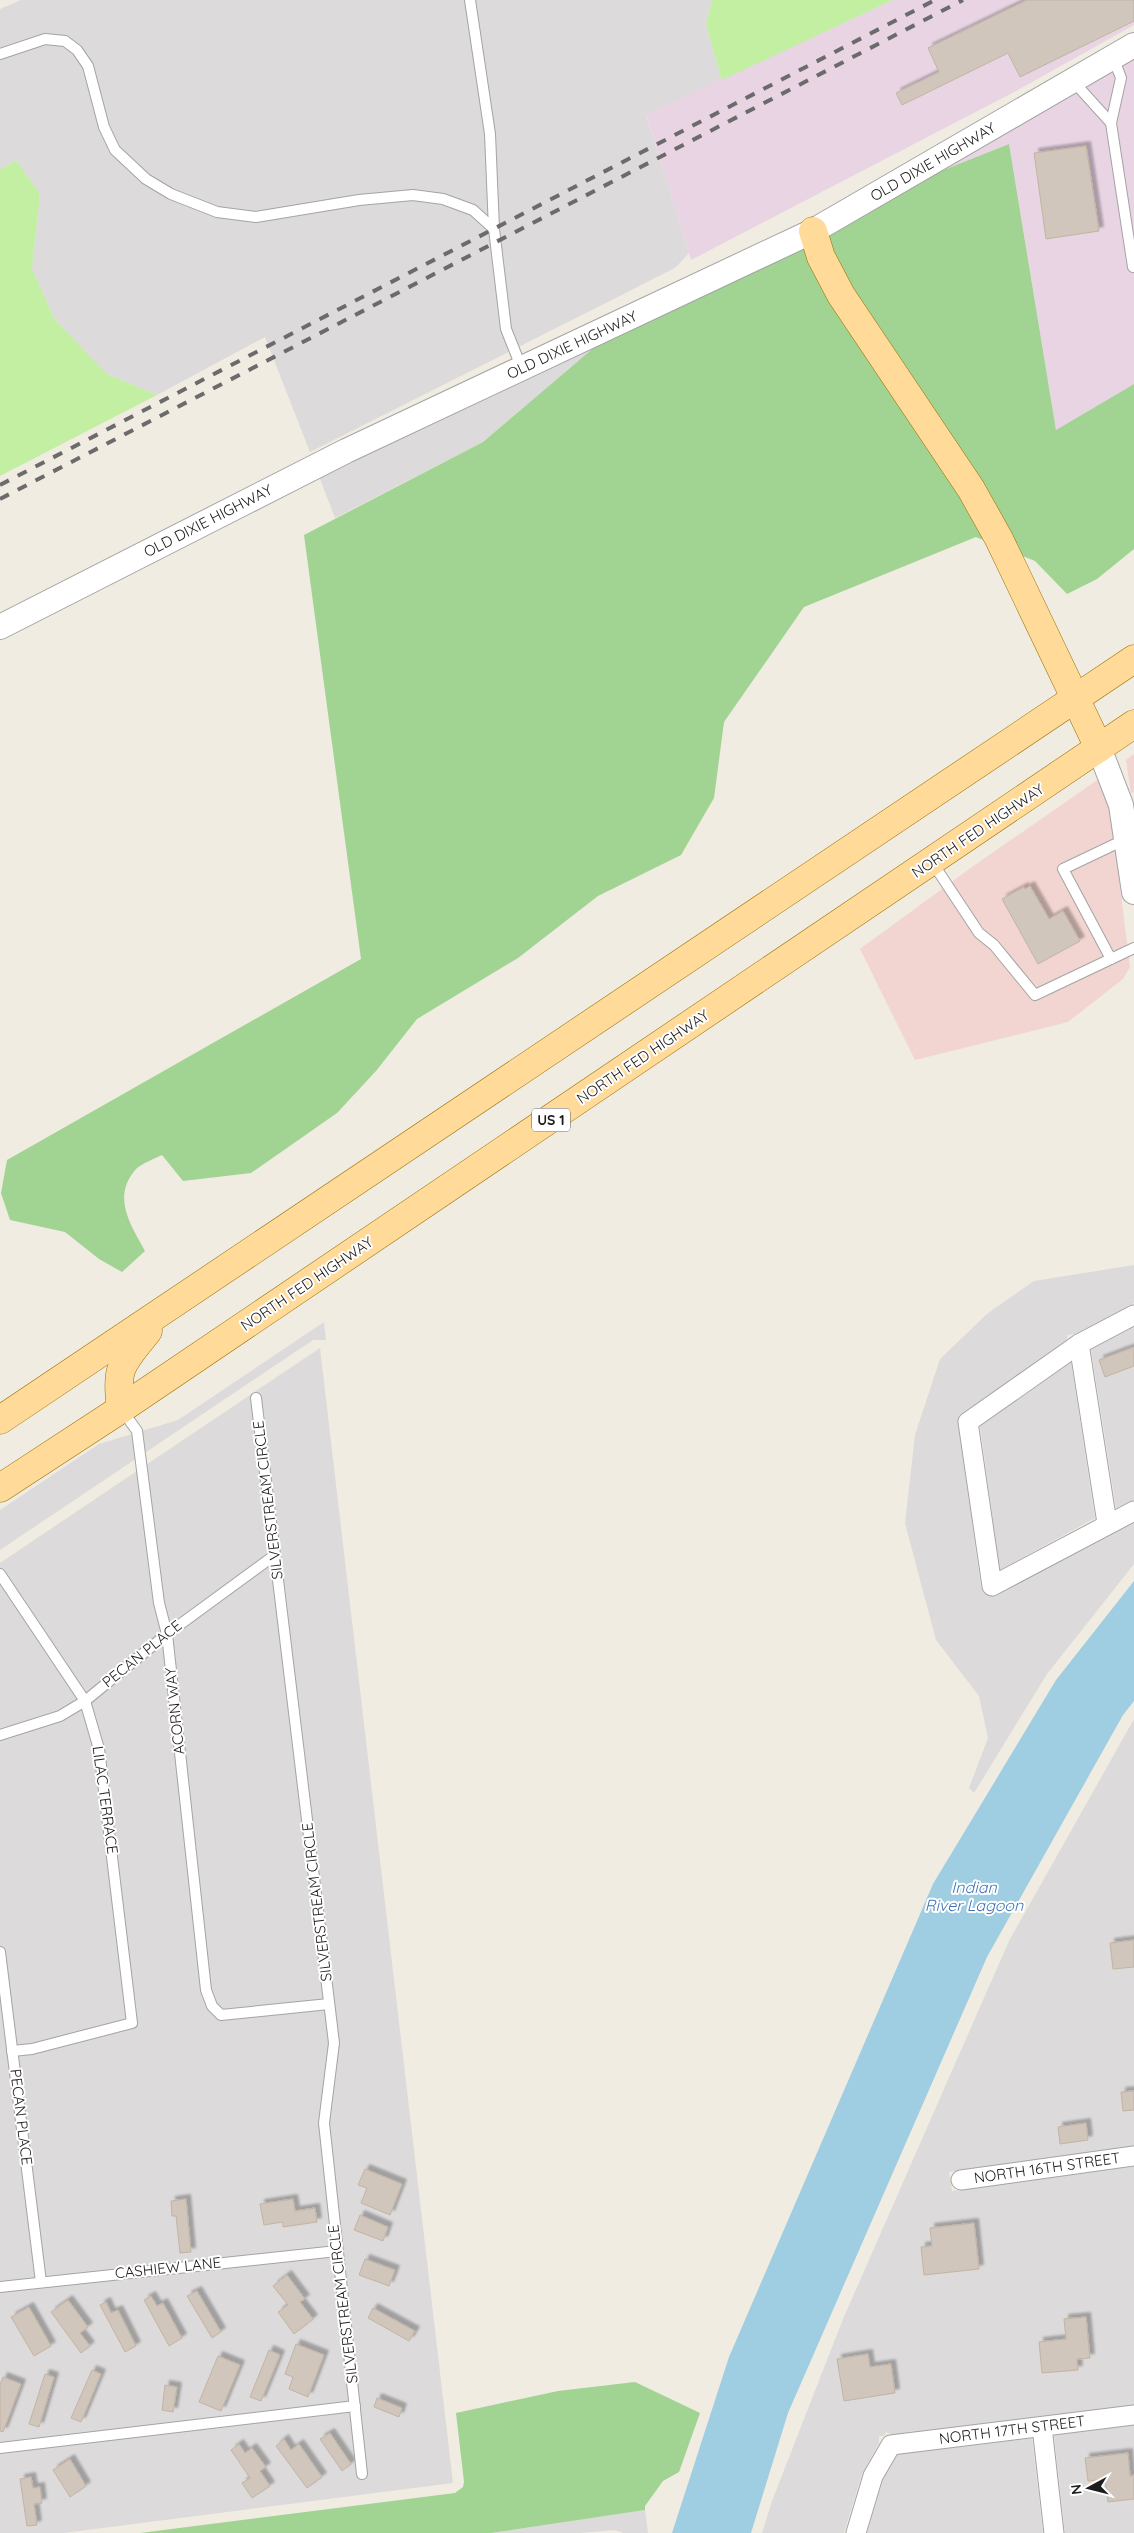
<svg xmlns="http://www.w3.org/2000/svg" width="1134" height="2533" viewBox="0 0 1134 2533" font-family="Quicksand,sans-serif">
	<defs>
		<filter id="shadow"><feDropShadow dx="4.5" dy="-4.5" stdDeviation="1" flood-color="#0004"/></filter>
	</defs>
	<rect width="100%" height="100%" fill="#f0ece2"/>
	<!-- residential -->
	<g fill="#dcdada">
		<path d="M21 0H712L706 25 722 80 646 115 689 253 675 268 310 452 265 337 157 395 107 374 55 320 32 269 40 194 16 160 0 170V9Z"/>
		<path d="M624 322 483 442 335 518 317 471Z"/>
		<path d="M1134 1265V1302L1132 1305 1076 1334 1067 1335V1340L962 1415 958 1424 981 1587 997 1594 1134 1522V1564L1047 1674 974 1793 969 1788 988 1738 979 1696 936 1640 905 1523 915 1435 940 1359 988 1313 1034 1281Z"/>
		<path d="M324 1322 326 1340H313L0 1550V1510L99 1444 178 1420Z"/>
		<path d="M1134 1326V1500L1116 1508 1091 1349Z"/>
		<path d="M320 1348 453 2483 64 2533H0V1563Z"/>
		<path d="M1071 1362 1095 1518 1000 1570 980 1426Z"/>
		<path d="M1134 1719V2146L949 2172 952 2191 1134 2166V2405L893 2435 886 2432 884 2436H879V2443L862 2474 844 2533H762L772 2501 843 2319 1009 1941Z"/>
		<path d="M1134 2425V2533H1065L1054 2435Z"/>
		<path d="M1032 2438 1043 2533H867L883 2479 898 2454Z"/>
		<path d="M645 2510 648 2533H624L614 2530 580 2533H491Z"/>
	</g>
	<!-- commercial -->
	<g fill="#f2d4d0">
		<path d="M1134 754V792L1131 793 1126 760Z"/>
		<path d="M1106 774 1130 967 1123 979 1068 1022 915 1060 860 949 972 867Z"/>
	</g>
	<!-- industrial -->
	<g fill="#e9d4e4">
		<path d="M893 0H1134V25L1016 91 691 260 646 114Z"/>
		<path d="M1134 47V384L1056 430 1009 144 800 227Z"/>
	</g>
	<!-- grass -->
	<g fill="#c3efa3">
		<path d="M712 0H893L722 80 706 25Z"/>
		<path d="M16 160 40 194 32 269 55 320 107 374 157 395 0 476V170Z"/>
	</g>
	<!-- forest -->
	<g fill="#a1d393">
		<path d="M1009 144 1056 430 1134 384V549L1097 579 1067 594 1035 561 976 537 804 607 724 722 714 798 681 855 598 896 518 958 417 1019 376 1071 337 1113 251 1173 183 1181 162 1155C154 1159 143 1163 137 1168 111 1196 130 1224 145 1251L122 1272 99 1259 65 1232 10 1220 1 1193 7 1160 361 959 304 535 483 442 624 322 800 227Z"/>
		<path d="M635 2382 700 2413 679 2472 663 2481 645 2506V2510L491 2533H140L455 2493 463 2487 464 2482 456 2413 558 2391Z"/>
	</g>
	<!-- water -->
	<path fill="#9fcde1" d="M1134 1581V1701L1123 1715 987 1957 788 2413 751 2533H672L729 2357 933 1884 1056 1680Z"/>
	<!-- building -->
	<g fill="#d0c6bb" stroke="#c3b3a3" filter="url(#shadow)">
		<path d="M1027 0H1134V21L1020 77 1008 53 902 105 896 93 939 72 928 48Z"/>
		<path d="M1086 146 1099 231 1046 239 1034 153Z"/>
		<path d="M1030 886 1049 919 1063 911 1080 941 1038 964 1002 899 1024 887 1025 889Z"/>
		<path d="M1134 1347V1366L1105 1377 1099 1360Z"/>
		<path d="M1134 1940V1967L1113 1969 1110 1943Z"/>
		<path d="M1134 2091V2110L1123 2111 1121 2092Z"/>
		<path d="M1086 2123 1088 2140 1060 2144 1058 2127Z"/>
		<path d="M365 2169 402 2184 390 2215 361 2203 367 2188 358 2185Z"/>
		<path d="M186 2199 191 2252 180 2253 176 2216H172L171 2201Z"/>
		<path d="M293 2199 295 2211 315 2208 317 2222 283 2227V2222L264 2225 260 2204Z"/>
		<path d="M360 2215 388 2227 383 2241 354 2230Z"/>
		<path d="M974 2223 979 2269 924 2275 921 2247 932 2246 930 2228Z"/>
		<path d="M365 2259 395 2270 389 2286 359 2275Z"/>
		<path d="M287 2275 305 2299 300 2302 313 2319 294 2334 278 2312 288 2305 273 2286Z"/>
		<path d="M197 2291 221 2332 212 2338 187 2296Z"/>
		<path d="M151 2296 157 2306 163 2303 182 2338 169 2346 144 2300Z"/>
		<path d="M68 2300 88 2327 80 2333 90 2346 81 2353 51 2312Z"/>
		<path d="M106 2302 111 2313 118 2310 136 2346 125 2352 100 2305Z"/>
		<path d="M29 2307 51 2346 34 2356 11 2317Z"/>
		<path d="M373 2308 415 2331 409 2341 368 2318Z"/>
		<path d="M1086 2317 1090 2358 1077 2359 1078 2370 1042 2373 1039 2342 1066 2339 1064 2319Z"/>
		<path d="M296 2344 324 2355 308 2397 289 2389 293 2377 285 2374Z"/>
		<path d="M269 2350 280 2355 261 2401 250 2397Z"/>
		<path d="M868 2354 870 2367 891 2364 895 2393 844 2401 837 2359Z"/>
		<path d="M218 2356 240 2365 221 2411 199 2402Z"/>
		<path d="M92 2370 101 2374 81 2422 71 2418Z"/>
		<path d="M45 2374 54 2377 39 2427 29 2424Z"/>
		<path d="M3 2377 21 2384 3 2432 0 2431V2385Z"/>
		<path d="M165 2385 177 2387 173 2412 162 2410Z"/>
		<path d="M377 2398 402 2408 399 2417 374 2407Z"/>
		<path d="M330 2433 351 2464 342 2471 320 2439Z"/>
		<path d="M284 2439 291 2450 299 2444 322 2477 307 2488 276 2446Z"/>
		<path d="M239 2444 245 2453 252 2448 266 2467 260 2471 270 2486 252 2498 242 2483 250 2478 231 2450Z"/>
		<path d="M1128 2453 1130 2476 1134 2475V2499L1108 2502 1105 2479 1088 2481 1085 2458Z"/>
		<path d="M70 2459 86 2486 70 2497 53 2470Z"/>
		<path d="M31 2477 33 2488 40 2487 42 2503 34 2504 37 2525 27 2526 20 2479Z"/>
	</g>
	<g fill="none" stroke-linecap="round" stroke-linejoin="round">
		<!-- service casing -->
		<g stroke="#a4a4a4" stroke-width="12">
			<g id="service">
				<path d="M470 0 490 134 494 229 506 329 522 369"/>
				<path d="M0 54 45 39 65 41 77 50 88 66 104 127 115 150 146 179 171 194 217 212 256 217 359 200 413 195 443 199 473 210 494 229"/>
				<path d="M1073 81 1111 123 1133 267"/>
				<path d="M1111 123 1121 78 1113 57"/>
				<path d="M932 862 979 933 994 945 1035 995 1134 948"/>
				<path d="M1111 959 1063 869 1126 839"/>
				<path d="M256 1398 334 2043 324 2123 362 2474"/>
				<path d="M122 1410 137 1431 159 1603 167 1634 206 1990 212 2006 221 2015 329 2004"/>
				<path d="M0 1574 85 1701 99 1749 132 2023 32 2049 12 2051"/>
				<path d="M0 1735 60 1716 85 1701 167 1634 275 1555"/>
				<path d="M0 1952 41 2282"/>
				<path d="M0 2287 337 2251"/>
				<path d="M0 2448 355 2406"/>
			</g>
		</g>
		<!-- minor casing -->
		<g stroke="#a4a4a4" stroke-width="21">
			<g id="minor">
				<path d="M1134 1315 1079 1344 968 1422 992 1586 1134 1511"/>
				<path d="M1079 1344 1107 1523"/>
				<path d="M961 2180 1134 2156"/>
				<path d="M1042 2427 1054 2533"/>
				<path d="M856 2533 873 2476 891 2445 1134 2415"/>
			</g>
		</g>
		<!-- tertiary casing -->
		<g stroke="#a4a4a4" stroke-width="26">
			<g id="tertiary">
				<path d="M0 627 346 451 813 231 1134 45"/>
				<path d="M1099 748 1121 805 1134 892"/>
			</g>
		</g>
		<!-- primary casing -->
		<g stroke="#977000" stroke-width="29">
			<g id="primary">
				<path d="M813 231 821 257 841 295 971 489 999 539 1099 748"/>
				<path d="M121 1409C115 1366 122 1364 148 1331"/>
				<path d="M0 1420 1134 659"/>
				<path d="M0 1488 121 1409 1134 724"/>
			</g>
		</g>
		<!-- service -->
		<use href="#service" stroke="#fff" stroke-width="10"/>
		<!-- minor -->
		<use href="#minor" stroke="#fff" stroke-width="19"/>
		<!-- tertiary -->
		<use href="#tertiary" stroke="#fff" stroke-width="24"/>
		<!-- primary -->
		<use href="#primary" stroke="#ffda98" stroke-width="28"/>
		<!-- rail -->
		<g stroke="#6b6b6b" stroke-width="4" stroke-dasharray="10 10" stroke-linecap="butt">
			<path d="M0 485 935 0"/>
			<path d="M0 499 963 0"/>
		</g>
	</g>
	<g text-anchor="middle" stroke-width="4" stroke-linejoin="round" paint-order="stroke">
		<!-- shield labels -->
		<rect fill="#fff" stroke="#616161" stroke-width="1" x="532" y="1108.5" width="38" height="23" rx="4"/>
		<g font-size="14" font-weight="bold" fill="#1d1d1d">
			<text x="551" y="1125">US 1</text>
		</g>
		<!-- street labels -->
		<g font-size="15" fill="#1d1d1d" stroke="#fff">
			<text transform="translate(933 162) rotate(-30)" y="5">OLD DIXIE HIGHWAY</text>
			<text transform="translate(572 345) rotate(-25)" y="5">OLD DIXIE HIGHWAY</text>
			<text transform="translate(208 521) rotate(-27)" y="5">OLD DIXIE HIGHWAY</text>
			<text transform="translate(978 831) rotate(-34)" y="5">NORTH FED HIGHWAY</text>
			<text transform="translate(643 1057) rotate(-34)" y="5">NORTH FED HIGHWAY</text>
			<text transform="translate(307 1284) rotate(-34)" y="5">NORTH FED HIGHWAY</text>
			<text transform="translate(268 1500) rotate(-97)" y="5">SILVERSTREAM CIRCLE</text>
			<text transform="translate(142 1654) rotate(-39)" y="5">PECAN PLACE</text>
			<text transform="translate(175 1711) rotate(-96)" y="5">ACORN WAY</text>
			<text transform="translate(105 1800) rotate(82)" y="5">LILAC TERRACE</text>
			<text transform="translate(317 1902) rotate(-97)" y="5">SILVERSTREAM CIRCLE</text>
			<text transform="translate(21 2117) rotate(83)" y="5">PECAN PLACE</text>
			<text transform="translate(1047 2168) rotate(-8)" y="5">NORTH 16TH STREET</text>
			<text transform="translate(168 2268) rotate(-6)" y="5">CASHIEW LANE</text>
			<text transform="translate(343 2304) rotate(-97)" y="5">SILVERSTREAM CIRCLE</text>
			<text transform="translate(1012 2430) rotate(-7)" y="5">NORTH 17TH STREET</text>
		</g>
		<!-- water labels -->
		<g font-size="16" font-style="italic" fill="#4173b6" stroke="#fff">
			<text x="974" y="1893">Indian<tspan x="974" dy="18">River Lagoon</tspan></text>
		</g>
	</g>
	<!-- north arrow -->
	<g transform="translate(1089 2488) rotate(263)" stroke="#ffffff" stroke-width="4" paint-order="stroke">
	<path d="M0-4L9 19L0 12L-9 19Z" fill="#1d1d1d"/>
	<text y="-8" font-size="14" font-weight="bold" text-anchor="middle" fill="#1d1d1d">N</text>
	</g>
</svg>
